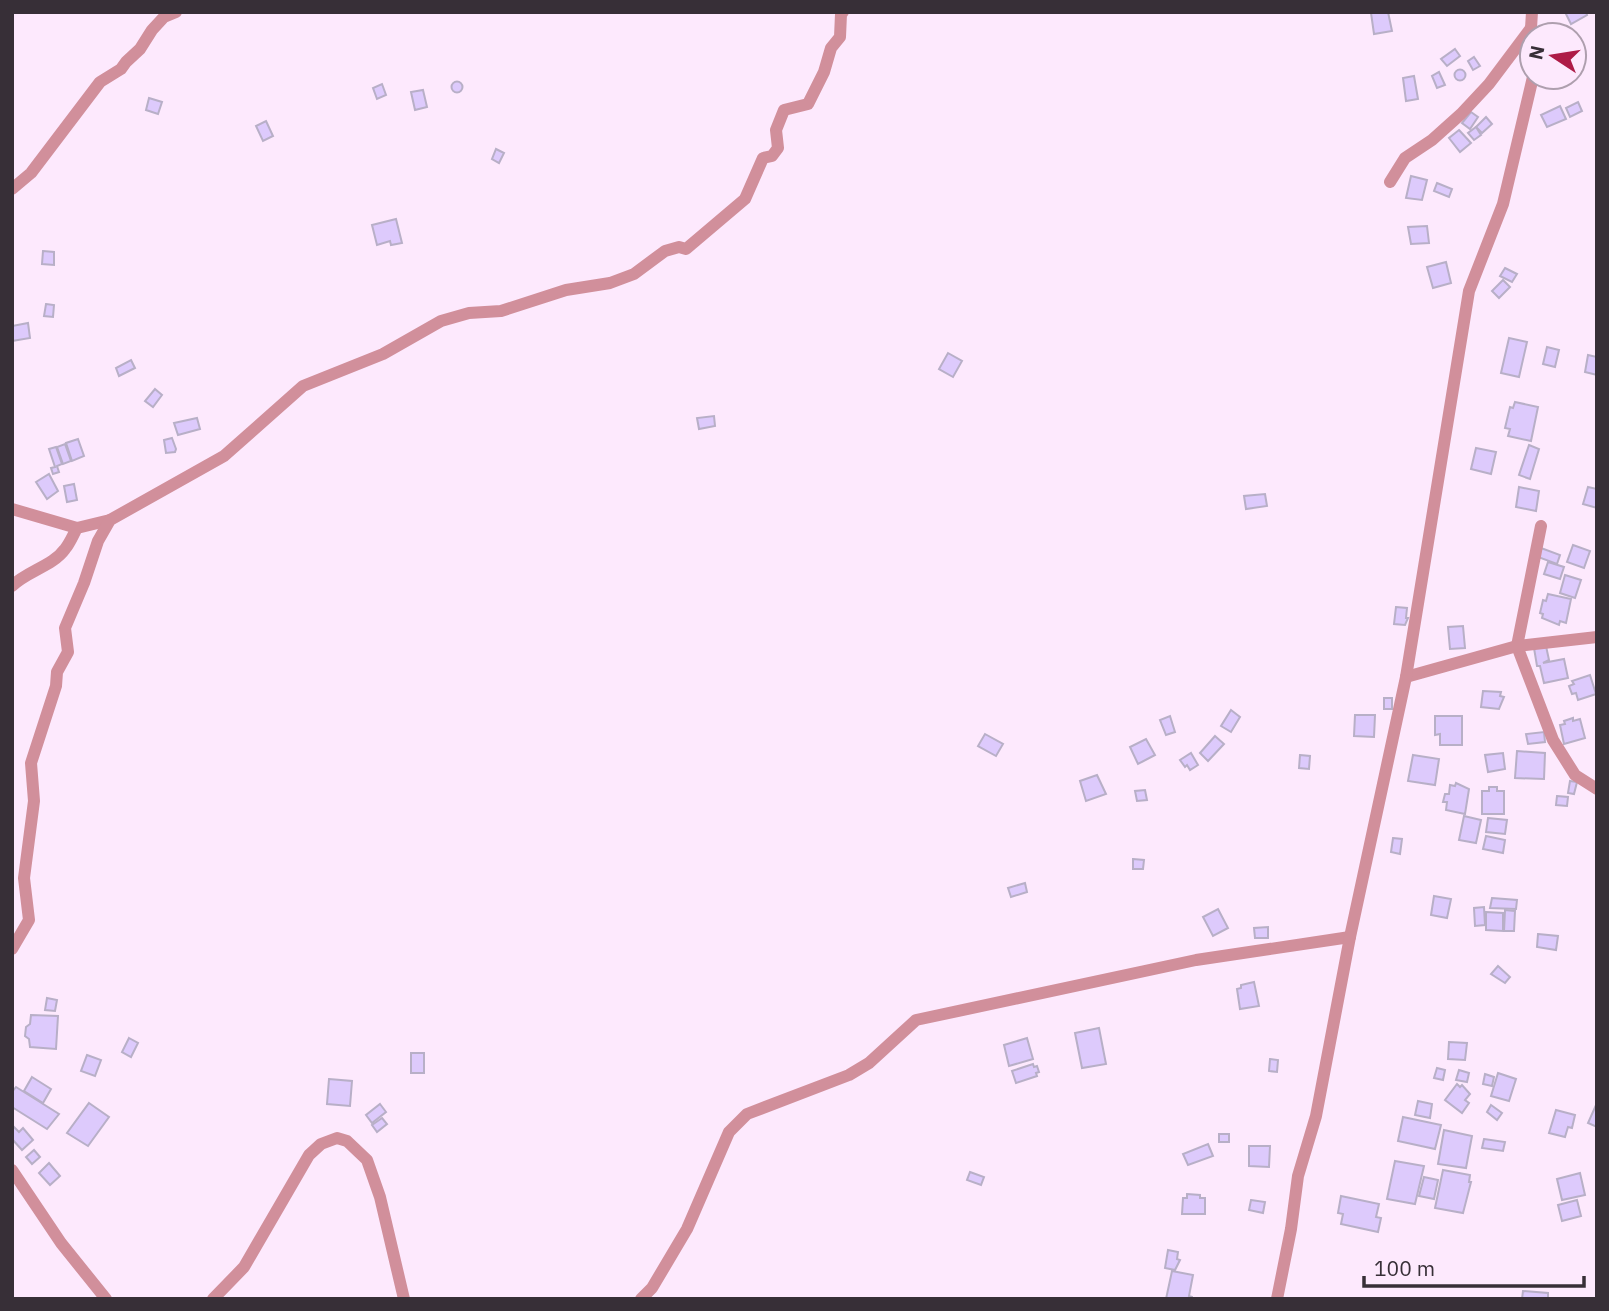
<svg xmlns="http://www.w3.org/2000/svg" width="1609" height="1311" viewBox="0 0 1609 1311" font-family="'IBM Plex Sans',sans-serif">
	<rect width="100%" height="100%" fill="#fde9fd"/>
	<!-- building -->
	<g fill="#ddcafc" stroke="#b8afc7" stroke-width="2">
		<path d="M1388 12 1392 31 1374 34 1371 13Z"/>
		<path d="M1565 12H1586L1587 15 1571 24Z"/>
		<path d="M1455 49 1460 56 1447 66 1441 59Z"/>
		<path d="M1474 57 1480 66 1473 70 1468 61Z"/>
		<circle cx="1460" cy="75" r="5.5"/>
		<path d="M1439 72 1445 85 1437 88 1432 76Z"/>
		<path d="M1414 76 1418 99 1406 101 1403 78Z"/>
		<circle cx="457" cy="87" r="5.5"/>
		<path d="M382 84 386 95 377 99 373 88Z"/>
		<path d="M423 90 427 107 415 110 411 92Z"/>
		<path d="M149 98 162 102 158 114 146 110Z"/>
		<path d="M1578 102 1582 111 1570 117 1566 108Z"/>
		<path d="M1560 106 1566 119 1547 127 1541 115Z"/>
		<path d="M1471 112 1478 117 1470 129 1462 123Z"/>
		<path d="M1486 117 1492 124 1482 133 1476 127Z"/>
		<path d="M266 121 273 136 263 141 256 126Z"/>
		<path d="M1476 127 1481 135 1474 140 1468 133Z"/>
		<path d="M1459 130 1471 143 1460 152 1449 138Z"/>
		<path d="M496 149 504 153 499 163 492 159Z"/>
		<path d="M1411 176 1427 180 1422 200 1406 198Z"/>
		<path d="M1437 183 1452 189 1449 197 1434 191Z"/>
		<path d="M396 219 402 243 391 245 390 241 377 245 372 225Z"/>
		<path d="M1427 226 1429 243 1411 244 1408 227Z"/>
		<path d="M43 251 54 252V265L42 264Z"/>
		<path d="M1446 262 1451 283 1433 288 1427 267Z"/>
		<path d="M1505 268 1517 274 1512 282 1500 276Z"/>
		<path d="M1503 280 1510 287 1499 298 1492 291Z"/>
		<path d="M46 304 54 305 53 317 44 316Z"/>
		<path d="M28 323 30 338 12 341V326Z"/>
		<path d="M1509 338 1527 342 1519 377 1501 373Z"/>
		<path d="M1547 347 1559 350 1555 367 1543 364Z"/>
		<path d="M948 353 962 361 953 377 939 369Z"/>
		<path d="M1588 355 1597 357V375L1585 372Z"/>
		<path d="M131 360 135 368 119 376 116 368Z"/>
		<path d="M155 389 162 395 153 407 145 401Z"/>
		<path d="M1515 402 1538 407 1531 441 1508 436 1510 429 1505 428 1510 407 1513 408Z"/>
		<path d="M714 416 715 426 699 429 697 418Z"/>
		<path d="M197 418 200 429 178 435 174 423Z"/>
		<path d="M172 438 176 449 175 452 166 453 164 440Z"/>
		<path d="M78 439 84 456 72 461 66 443Z"/>
		<path d="M65 444 71 461 63 464 57 447Z"/>
		<path d="M1529 445 1539 449 1530 479 1519 475Z"/>
		<path d="M56 447 62 464 57 466 59 472 53 474 51 468 55 467 49 449Z"/>
		<path d="M1476 448 1496 452 1491 474 1471 469Z"/>
		<path d="M49 474 58 491 47 499 36 482Z"/>
		<path d="M74 484 77 500 67 502 64 486Z"/>
		<path d="M1519 487 1539 491 1536 511 1516 507Z"/>
		<path d="M1588 487 1597 489V508L1583 504Z"/>
		<path d="M1265 494 1267 506 1246 509 1244 496Z"/>
		<path d="M1573 545 1590 551 1584 568 1567 562Z"/>
		<path d="M1541 548 1560 555 1557 564 1538 557Z"/>
		<path d="M1548 562 1564 567 1560 579 1544 574Z"/>
		<path d="M1565 575 1581 580 1575 598 1560 593Z"/>
		<path d="M1548 594 1571 599 1566 623 1560 621 1559 625 1542 618 1543 614 1540 613 1543 600 1546 601Z"/>
		<path d="M1396 607 1407 608 1406 618H1408L1405 625 1394 624Z"/>
		<path d="M1463 626 1465 648 1450 649 1448 627Z"/>
		<path d="M1546 646 1549 660 1543 663 1564 659 1568 678 1544 683 1540 666H1537L1534 648Z"/>
		<path d="M1590 675 1596 694 1578 700 1576 693 1572 694 1569 686 1574 684 1572 681Z"/>
		<path d="M1483 691 1501 692 1500 696 1504 697 1499 709 1481 707Z"/>
		<rect x="1384" y="698" width="8" height="11"/>
		<path d="M1231 710 1240 717 1231 732 1221 726Z"/>
		<path d="M1355 715H1375L1374 737 1354 736Z"/>
		<path d="M1170 716 1175 732 1166 735 1160 720Z"/>
		<path d="M1435 716H1462V745H1440V734L1435 735Z"/>
		<path d="M1573 718V721L1580 719 1585 738 1564 744 1560 725 1565 724 1564 721Z"/>
		<path d="M1544 732 1545 742 1528 744 1526 734Z"/>
		<path d="M985 734 1003 744 996 756 978 746Z"/>
		<path d="M1215 736 1224 744 1208 761 1200 753Z"/>
		<path d="M1146 739 1155 755 1138 764 1130 747Z"/>
		<path d="M1517 751 1545 753 1544 779 1515 778Z"/>
		<path d="M1191 753 1198 765 1190 770 1187 765 1185 767 1180 760Z"/>
		<path d="M1503 753 1505 769 1488 772 1485 755Z"/>
		<path d="M1300 755 1310 756 1309 769 1299 768Z"/>
		<path d="M1413 755 1439 759 1435 785 1408 781Z"/>
		<path d="M1097 775 1106 794 1086 801 1080 781Z"/>
		<path d="M1570 781 1577 782 1574 794 1568 793Z"/>
		<path d="M1456 783 1469 789 1465 814 1446 810 1447 802H1443L1445 794H1449L1450 785 1455 786Z"/>
		<path d="M1489 787H1497V791H1504V814H1482V791H1489Z"/>
		<path d="M1145 790 1147 800 1137 801 1135 791Z"/>
		<path d="M1557 796 1568 797 1567 806 1556 805Z"/>
		<path d="M1464 816 1481 820 1476 843 1459 840Z"/>
		<path d="M1488 818 1507 820 1505 834 1486 832Z"/>
		<path d="M1486 836 1505 840 1503 853 1483 849Z"/>
		<path d="M1393 838 1402 839 1400 854 1391 852Z"/>
		<path d="M1133 859 1144 860 1143 869H1133Z"/>
		<path d="M1025 883 1027 892 1011 897 1008 888Z"/>
		<path d="M1434 896 1451 899 1447 918 1431 915Z"/>
		<path d="M1492 898 1517 900 1516 909 1490 908Z"/>
		<path d="M1484 907 1485 925 1475 926 1474 908Z"/>
		<path d="M1218 909 1228 928 1213 936 1203 917Z"/>
		<path d="M1505 910 1515 911 1514 931H1504Z"/>
		<path d="M1486 912 1503 913V931L1486 930Z"/>
		<path d="M1268 927V938H1255L1254 928Z"/>
		<path d="M1538 934 1558 936 1556 950 1537 947Z"/>
		<path d="M1498 966 1510 977 1505 983 1491 974Z"/>
		<path d="M1254 982 1259 1006 1240 1009 1237 989 1241 988V985Z"/>
		<path d="M47 998 57 1000 55 1011 45 1010Z"/>
		<path d="M31 1015 58 1016 56 1049 30 1047 29 1039 25 1036 26 1027 30 1024Z"/>
		<path d="M1099 1028 1106 1064 1082 1068 1075 1033Z"/>
		<path d="M129 1038 138 1043 131 1057 122 1052Z"/>
		<path d="M1027 1038 1033 1059 1009 1066 1004 1045Z"/>
		<path d="M1449 1042 1467 1043 1465 1060 1448 1059Z"/>
		<rect x="411" y="1053" width="13" height="20"/>
		<path d="M87 1055 101 1060 95 1076 81 1071Z"/>
		<path d="M1270 1059 1278 1060 1277 1072 1269 1071Z"/>
		<path d="M1033 1064 1034 1067 1037 1066 1039 1072 1036 1073 1037 1076 1016 1083 1012 1071Z"/>
		<path d="M1437 1068 1445 1070 1443 1080 1434 1078Z"/>
		<path d="M1459 1070 1469 1073 1467 1082 1456 1080Z"/>
		<path d="M1498 1073 1516 1079 1509 1101 1491 1096Z"/>
		<path d="M1485 1074 1494 1077 1492 1086 1483 1084Z"/>
		<path d="M32 1077 51 1089 43 1103 24 1091Z"/>
		<path d="M329 1079 352 1081 350 1106 327 1104Z"/>
		<path d="M1457 1084 1460 1087 1462 1085 1470 1094 1465 1100 1469 1103 1462 1113 1445 1100Z"/>
		<path d="M16 1087 59 1114 47 1129 12 1107V1092Z"/>
		<path d="M1418 1101 1432 1104 1430 1118 1415 1115Z"/>
		<path d="M89 1103 109 1117 88 1146 67 1133Z"/>
		<path d="M380 1104 386 1112 372 1123 366 1115Z"/>
		<path d="M1491 1105 1502 1113 1497 1120 1487 1112Z"/>
		<path d="M1596 1105H1597V1127L1588 1123Z"/>
		<path d="M1556 1110 1575 1115 1572 1128 1568 1127 1565 1137 1549 1133Z"/>
		<path d="M1403 1117 1441 1125 1435 1149 1398 1141Z"/>
		<path d="M382 1118 387 1124 377 1132 372 1125Z"/>
		<path d="M12 1125 19 1132 23 1128 33 1140 22 1150 12 1139Z"/>
		<path d="M1444 1130 1472 1136 1466 1168 1438 1164Z"/>
		<rect x="1219" y="1134" width="10" height="8"/>
		<path d="M1484 1139 1505 1142 1503 1151 1482 1148Z"/>
		<path d="M1208 1144 1213 1156 1188 1165 1183 1154Z"/>
		<path d="M1249 1146H1270L1269 1167 1249 1166Z"/>
		<path d="M34 1150 40 1157 32 1164 26 1157Z"/>
		<path d="M1395 1161 1424 1166 1415 1204 1387 1199Z"/>
		<path d="M49 1163 60 1176 50 1185 39 1173Z"/>
		<path d="M1443 1170 1470 1175 1469 1182H1471L1463 1213 1435 1208Z"/>
		<path d="M970 1172 984 1177 981 1185 967 1180Z"/>
		<path d="M1580 1173 1585 1195 1562 1200 1557 1179Z"/>
		<path d="M1424 1177 1438 1180 1434 1199 1419 1196Z"/>
		<path d="M1187 1194 1200 1195V1198H1205V1214H1182L1183 1198H1187Z"/>
		<path d="M1341 1196 1379 1204 1376 1217 1381 1218 1378 1232 1341 1224 1343 1214 1338 1213Z"/>
		<path d="M1251 1200 1265 1202 1263 1213 1249 1210Z"/>
		<path d="M1577 1200 1581 1216 1562 1221 1558 1205Z"/>
		<path d="M1168 1250 1178 1252 1177 1259 1180 1260 1175 1270 1165 1268Z"/>
		<path d="M1172 1271 1193 1275 1189 1296 1192 1297V1299H1166Z"/>
		<path d="M1523 1291 1548 1293V1299H1522Z"/>
	</g>
	<g fill="none" stroke-linecap="round" stroke-linejoin="round">
		<!-- minor -->
		<g stroke="#d18f9b" stroke-width="12">
			<path d="M1532 12 1531 28 1534 35"/>
			<path d="M1390 182 1405 158 1432 140 1461 114 1489 84 1531 28"/>
			<path d="M12 189 31 173 100 82 121 69 126 62 140 49 152 30 164 17 176 12"/>
			<path d="M12 509 77 528"/>
			<path d="M1541 526 1517 646 1553 740 1575 775 1597 789"/>
			<path d="M12 586C27 571 53 566 65 549 70 543 73 535 77 528L110 520"/>
			<path d="M1406 677 1517 646 1597 637"/>
			<path d="M12 949 29 920 24 878 34 801 31 763 56 686 57 672 68 652 65 628 84 583 98 541 110 520 224 456 303 386 383 354 441 321 469 313 501 311 566 290 610 283 634 274 665 251 679 247 686 249 745 199 763 158 772 156 778 148 776 130 784 110 808 104 824 72 831 48 840 37 841 14 843 12"/>
			<path d="M12 1170 61 1243 106 1299"/>
			<path d="M213 1299 244 1267 309 1155 321 1144 337 1138 347 1141 367 1160 380 1197 404 1299"/>
			<path d="M641 1299 652 1288 687 1229 729 1132 747 1114 849 1075 869 1063 916 1020 1196 960 1350 937"/>
			<path d="M1277 1299 1291 1229 1298 1176 1316 1116 1350 937 1406 677 1469 291 1503 204 1533 77"/>
		</g>
	</g>
	<!-- border -->
	<rect width="1609" height="1311" fill="none" stroke="#372f37" stroke-width="28"/>
	<!-- north arrow -->
	<g transform="translate(1553 56) rotate(282)"><circle r="33" fill="#fde9fd" stroke="#ae9fae" stroke-width="2"/>
	<path d="M0-5L12 26L0 18L-12 26Z" fill="#ae1b47"/>
	<text y="-10" font-size="19" font-weight="bold" text-anchor="middle" fill="#372f37">N</text>
	</g>
	<!-- scale -->
	<path d="M1364 1276v10h220v-10" fill="none" stroke="#372f37" stroke-width="3.5"/>
	<text x="1374" y="1276" font-size="21" fill="#372f37" stroke="#fde9fd" stroke-width="5" paint-order="stroke">100 m</text>
</svg>
